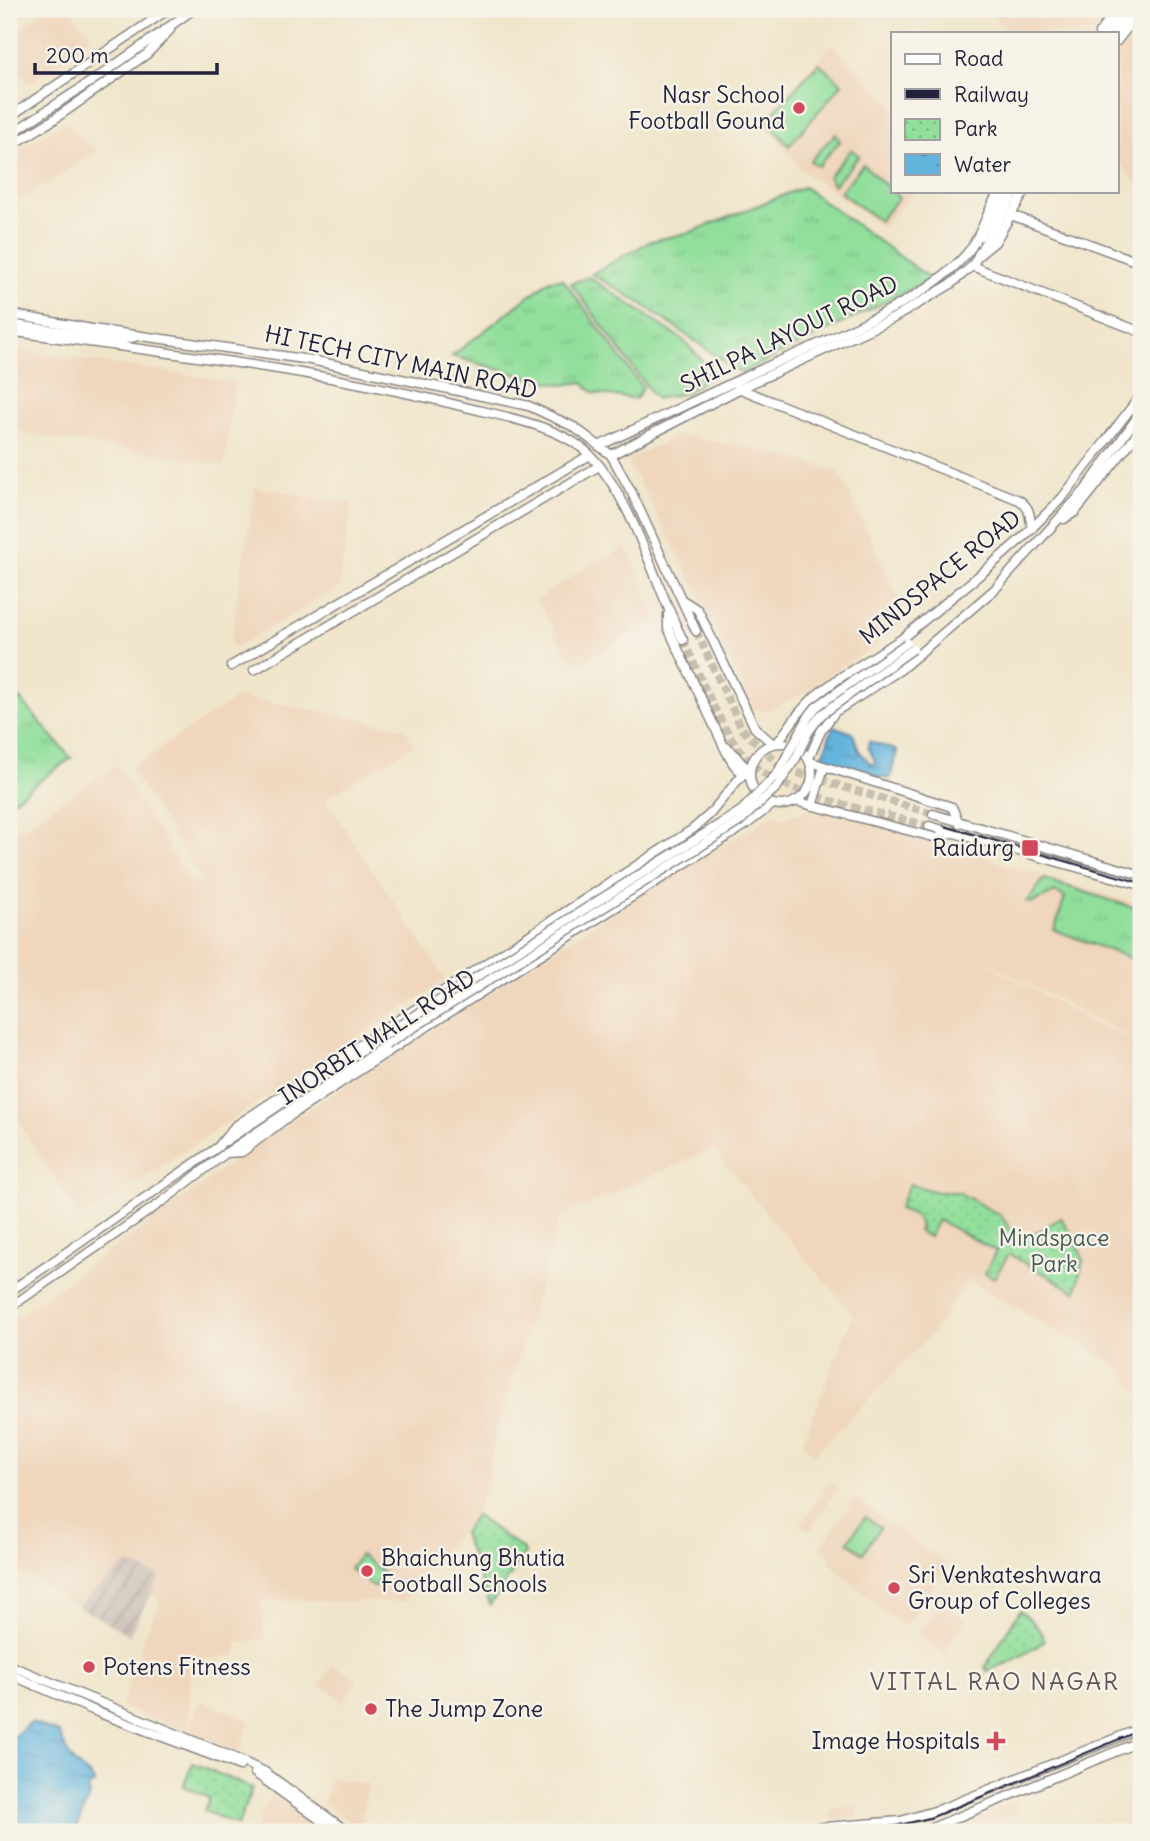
<svg xmlns="http://www.w3.org/2000/svg" width="1150" height="1841" viewBox="0 0 1150 1841" font-family="Delius,sans-serif">
	<defs>
		<pattern id="industrial-furrows" width="10" height="10" patternUnits="userSpaceOnUse" patternTransform="scale(1.75)"><rect width="10" height="10" fill="#cdc2b9"/><path d="M-1 1l2-2M0 10L10 0M9 11l2-2" fill="none" stroke="#b0a6a0"/></pattern>
		<pattern id="grass-tufts" width="24" height="20" patternUnits="userSpaceOnUse" patternTransform="scale(1.75)"><rect width="24" height="20" fill="#92df9c"/><path d="M3 7l-1-3M5 7V3M7 7l1-3M15 17l-1-3M17 17v-4M19 17l1-3" fill="none" stroke="#7ebf87"/></pattern>
		<pattern id="park-dots" width="8" height="8" patternUnits="userSpaceOnUse" patternTransform="scale(1.75)"><rect width="8" height="8" fill="#92df9c"/><path d="M2 2h.1M6 6h.1" fill="none" stroke="#7ebf87" stroke-width="1.8" stroke-linecap="round"/></pattern>
		<pattern id="water-ripples" width="26" height="14" patternUnits="userSpaceOnUse" patternTransform="scale(1.75)"><rect width="26" height="14" fill="#62b4dd"/><path d="M2 4q2-2 4 0t4 0M15 11q2-2 4 0t4 0" fill="none" stroke="#5092b4"/></pattern>
	</defs>
	<rect width="100%" height="100%" fill="#f7f3e8"/>
	<filter id="ink" filterUnits="userSpaceOnUse"><feTurbulence type="fractalNoise" baseFrequency=".0143" numOctaves="2"/><feDisplacementMap in="SourceGraphic" scale="14" xChannelSelector="R" yChannelSelector="G"/><feConvolveMatrix kernelMatrix="1 2 1 2 8 2 1 2 1" color-interpolation-filters="sRGB"/></filter>
	<filter id="wash" filterUnits="userSpaceOnUse"><feTurbulence type="fractalNoise" baseFrequency=".00686" numOctaves="4" result="noise"/><feDisplacementMap in="SourceGraphic" scale="28" xChannelSelector="R" yChannelSelector="G"/><feGaussianBlur stdDeviation="1.57" result="paint"/><feColorMatrix in="noise" values="0 0 0 0 0 0 0 0 0 0 0 0 0 0 0 0 0 1.4 0 .05"/><feComposite in="paint" operator="in"/></filter>
	<g filter="url(#wash)">
		<rect width="100%" height="100%" fill="#f0e5cb"/>
		<!-- built -->
		<g fill="#efd6bc">
			<path d="M46 9H70L91 36 29 84 9 58V37Z"/>
			<path d="M988 9H1112L1095 33H1009Z"/>
			<path d="M1141 18V189L1117 159V50Z"/>
			<path d="M832 44 893 105V191H915L883 227 803 171 761 121Z"/>
			<path d="M64 122 98 151 9 207V156Z"/>
			<path d="M9 349 235 382 224 465 9 431Z"/>
			<path d="M679 435 768 452 838 471 908 618 898 622 899 625 870 650 829 675 804 693 766 711 752 708 682 561 627 460Z"/>
			<path d="M255 487 352 504 339 588 234 648 230 644Z"/>
			<path d="M626 546 656 618 576 667 536 600 603 557 606 560Z"/>
			<path d="M238 697 331 713 405 729 414 745 325 799 446 980 81 1218 9 1108V836L116 765 192 884 200 878 130 768Z"/>
			<path d="M807 810 883 822 955 842 1005 865 1141 905V1043L948 941 1095 1024 1141 1044V1393L1116 1365 968 1280 931 1335 815 1454 802 1444 853 1315 712 1149 560 1217 494 1442 487 1481 477 1509 404 1602 261 1600 264 1640 237 1643 236 1655 191 1661 188 1730 201 1700 251 1721 238 1752 188 1731 121 1707 145 1634 160 1601 120 1569 77 1606 9 1565V1323L279 1129 672 874 777 813 782 819Z"/>
			<path d="M828 1481 838 1487 810 1531 801 1525Z"/>
			<path d="M855 1498 947 1565 906 1626 882 1610 829 1562 832 1558 820 1548Z"/>
			<path d="M939 1602 967 1620 945 1653 917 1635Z"/>
			<path d="M333 1664 358 1680 343 1701 319 1685Z"/>
			<path d="M331 1779 368 1784 360 1831 323 1803Z"/>
			<path d="M273 1788 318 1814 311 1832H261L255 1830Z"/>
			<path d="M1014 1801 1018 1811 993 1822 997 1832H973L972 1830 966 1832H940Z"/>
			<path d="M858 1804V1818L831 1820 830 1810Z"/>
		</g>
		<!-- industrial -->
		<path fill="url(#industrial-furrows)" d="M125 1565 136 1566 160 1577 129 1635 77 1606Z"/>
		<!-- grass -->
		<g fill="url(#grass-tufts)" stroke="#5a806c" stroke-width="2">
			<path d="M835 134 840 141 818 166 810 161Z"/>
			<path d="M852 149 859 156 834 185 828 177Z"/>
			<path d="M804 187 931 279 741 373 639 302 592 274 651 241 689 233Z"/>
			<path d="M589 277 683 340 714 373 686 393 656 399 571 283Z"/>
			<path d="M563 279 643 388 636 399 594 393 582 382 564 385 530 378 452 356 550 280Z"/>
			<path d="M9 686 71 758 9 803Z"/>
			<path d="M1044 879 1141 910V962L1054 930 1065 897 1055 892 1032 903 1027 902Z"/>
		</g>
		<!-- park -->
		<g fill="url(#park-dots)" stroke="#5a806c" stroke-width="2">
			<path d="M909 1184 937 1192H958L1001 1216 1020 1242 1061 1218 1077 1243 1083 1259 1076 1292 1009 1254 994 1278 985 1273 996 1251 938 1220 929 1237 918 1231 920 1225 915 1215 899 1209Z"/>
			<path d="M475 1515 524 1550 525 1554 490 1605 463 1533Z"/>
			<path d="M1020 1610C1030 1619 1041 1628 1044 1642L1012 1661 987 1671 985 1667Z"/>
			<path d="M193 1763 252 1788 238 1825 204 1811 209 1798 183 1786Z"/>
		</g>
		<!-- pitch -->
		<g fill="#92df9c" stroke="#5a806c" stroke-width="2">
			<path d="M819 63 842 84 789 146 766 120Z"/>
			<path d="M863 164 899 198 879 221 840 192Z"/>
			<path d="M865 1517 880 1527 863 1553 848 1542Z"/>
			<path d="M360 1555 384 1573 374 1587 350 1569Z"/>
		</g>
		<!-- water -->
		<g fill="url(#water-ripples)" stroke="#426b8c" stroke-width="2">
			<path d="M833 726 853 733 859 751 871 764 876 763 868 747 869 741 897 751 890 779 847 769 822 759Z"/>
			<path d="M31 1722 59 1733C64 1743 67 1755 75 1763 83 1772 88 1771 95 1783L89 1786 88 1801 74 1832H9V1753L13 1749 12 1738Z"/>
		</g>
	</g>
	<g filter="url(#ink)">
		<g fill="none" stroke-linecap="round" stroke-linejoin="round">
			<!-- major-tunnel -->
			<g stroke="#c7beae" stroke-width="8" stroke-dasharray="8 4" stroke-linecap="butt">
				<path d="M696 631 742 729 777 763 789 770 821 780 933 814"/>
				<path d="M683 640C702 679 720 731 750 762 783 796 882 813 929 826"/>
			</g>
			<!-- major casing -->
			<g stroke="#898483" stroke-width="11">
				<g id="major">
					<path d="M1099 33 1117 9"/>
					<path d="M1117 41 1141 10"/>
					<path d="M9 117 169 9"/>
					<path d="M9 135 101 75 194 9"/>
					<path d="M9 147 53 120 147 54 170 30"/>
					<path d="M1011 215 1141 263"/>
					<path d="M972 266 1141 332"/>
					<path d="M9 314 92 329 311 360 529 406 574 427 611 455 631 491 696 631"/>
					<path d="M9 324 119 340 135 337"/>
					<path d="M9 331C163 353 317 369 469 408 507 417 563 427 591 456 634 501 654 584 683 640"/>
					<path d="M738 388 1019 500C1031 508 1029 515 1032 528"/>
					<path d="M601 445C659 418 716 390 775 363 831 338 929 300 968 252 982 235 987 211 999 191"/>
					<path d="M611 455 739 389 892 319 951 284 972 266 978 256 995 242 1025 191"/>
					<path d="M1064 519 1075 512 1084 501 1141 429"/>
					<path d="M684 601 698 610 755 728 773 744"/>
					<path d="M668 615V628L726 751C731 761 737 772 748 775"/>
					<path d="M231 666 590 455"/>
					<path d="M254 670 599 466"/>
					<circle cx="781" cy="774" r="31"/>
					<path d="M777 743 799 713 815 696 838 679 900 640 982 573 1022 538 1062 498 1141 395"/>
					<path d="M724 746C736 750 738 765 750 769"/>
					<path d="M809 758 821 731 835 712 900 670 995 589 1085 490 1141 412"/>
					<path d="M811 762 952 807 959 823"/>
					<path d="M795 801 937 838 954 832"/>
					<path d="M812 806 824 767"/>
					<path d="M933 814 1141 875"/>
					<path d="M929 826 1141 885"/>
					<path d="M226 1141 381 1037"/>
					<path d="M226 1153 242 1152 284 1120 409 1038 747 824 773 804"/>
					<path d="M9 1292 218 1147 235 1126 693 829 709 815 743 774"/>
					<path d="M9 1308 163 1201 226 1153 386 1045"/>
					<path d="M9 1665 228 1755 265 1772 348 1832"/>
					<path d="M9 1674 102 1714 240 1766"/>
					<path d="M255 1773 337 1832"/>
					<path d="M763 1832 901 1821 941 1809 1141 1728"/>
					<path d="M922 1832 1141 1741"/>
				</g>
			</g>
			<!-- highway casing -->
			<g stroke="#898483" stroke-width="12">
				<g id="highway">
					<path d="M1105 33 1124 9"/>
					<path d="M1115 33 1134 9"/>
					<path d="M979 236 1007 191"/>
					<path d="M978 256 1015 191"/>
				</g>
			</g>
			<!-- major -->
			<use href="#major" stroke="#fff" stroke-width="8"/>
			<!-- highway -->
			<use href="#highway" stroke="#fff" stroke-width="9"/>
			<!-- rail -->
			<g stroke="#22223b" stroke-width="2">
				<path d="M944 826 1141 883"/>
				<path d="M820 1832 895 1826 930 1818 1141 1730"/>
			</g>
			<!-- major-bridge casing -->
			<g stroke="#898483" stroke-width="11" stroke-linecap="butt">
				<g id="major-bridge">
					<path d="M381 1037 741 811 777 774 809 716 816 707 907 643"/>
					<path d="M386 1045 739 822 777 787 796 758 809 731 821 715 913 649"/>
				</g>
			</g>
			<!-- major-bridge -->
			<use href="#major-bridge" stroke="#fff" stroke-width="8"/>
		</g>
	</g>
	<!-- markers -->
	<g fill="#d1495b" stroke="#f7f3e8" stroke-width="2.5">
		<circle cx="799" cy="108" r="7"/>
		<rect x="1021" y="839" width="18" height="18" rx="3.5"/>
		<circle cx="367" cy="1571" r="7"/>
		<circle cx="894" cy="1588" r="7"/>
		<circle cx="89" cy="1667" r="7"/>
		<circle cx="371" cy="1709" r="7"/>
		<path d="M992.5 1730.5h7v7h7v7h-7v7h-7v-7h-7v-7h7z"/>
	</g>
	<g text-anchor="middle" stroke-width="5" stroke-linejoin="round" paint-order="stroke">
		<!-- poi labels -->
		<g font-size="23" fill="#22223b" stroke="#f7f3e8" text-anchor="start">
			<text x="785" y="103" text-anchor="end">Nasr School<tspan x="785" dy="26">Football Gound</tspan></text>
			<text x="1014" y="856" text-anchor="end">Raidurg</text>
			<text x="381" y="1566">Bhaichung Bhutia<tspan x="381" dy="26">Football Schools</tspan></text>
			<text x="908" y="1583">Sri Venkateshwara<tspan x="908" dy="26">Group of Colleges</tspan></text>
			<text x="103" y="1675">Potens Fitness</text>
			<text x="385" y="1717">The Jump Zone</text>
			<text x="980" y="1749" text-anchor="end">Image Hospitals</text>
		</g>
		<!-- street labels -->
		<g font-size="23" fill="#22223b" stroke="#f7f3e8">
			<text transform="translate(789 334) rotate(-26)" y="8">SHILPA LAYOUT ROAD</text>
			<text transform="translate(401 362) rotate(12)" y="8">HI TECH CITY MAIN ROAD</text>
			<text transform="translate(940 577) rotate(-39)" y="8">MINDSPACE ROAD</text>
			<text transform="translate(377 1037) rotate(-33)" y="8">INORBIT MALL ROAD</text>
		</g>
		<!-- park labels -->
		<g font-size="23" fill="#445b58" stroke="#f7f3e8">
			<text x="1054" y="1246">Mindspace<tspan x="1054" dy="26">Park</tspan></text>
		</g>
		<!-- neighbourhood labels -->
		<g font-size="24" letter-spacing="2" fill="#625457" stroke="#f7f3e8">
			<text x="995" y="1690">VITTAL RAO NAGAR</text>
		</g>
	</g>
	<!-- margin -->
	<rect width="1150" height="1841" fill="none" stroke="#f7f3e8" stroke-width="35"/>
	<!-- legend -->
	<rect x="891" y="32" width="228" height="161" fill="#f7f3e8" stroke="#a29fa3" stroke-width="2"/>
	<rect x="905" y="54" width="35" height="10" fill="#ffffff" stroke="#a29fa3" stroke-width="2"/>
	<text x="954" y="66" font-size="21" fill="#22223b">Road</text>
	<rect x="905" y="89" width="35" height="10" fill="#22223b" stroke="#a29fa3" stroke-width="2"/>
	<text x="954" y="102" font-size="21" fill="#22223b">Railway</text>
	<rect x="905" y="119" width="35" height="21" fill="url(#park-dots)" stroke="#a29fa3" stroke-width="2"/>
	<text x="954" y="136" font-size="21" fill="#22223b">Park</text>
	<rect x="905" y="154" width="35" height="21" fill="url(#water-ripples)" stroke="#a29fa3" stroke-width="2"/>
	<text x="954" y="172" font-size="21" fill="#22223b">Water</text>
	<!-- scale -->
	<path d="M35 63v10h182v-10" fill="none" stroke="#22223b" stroke-width="3.5"/>
	<text x="46" y="63" font-size="21" fill="#22223b" stroke="#f7f3e8" stroke-width="5" paint-order="stroke">200 m</text>
</svg>
